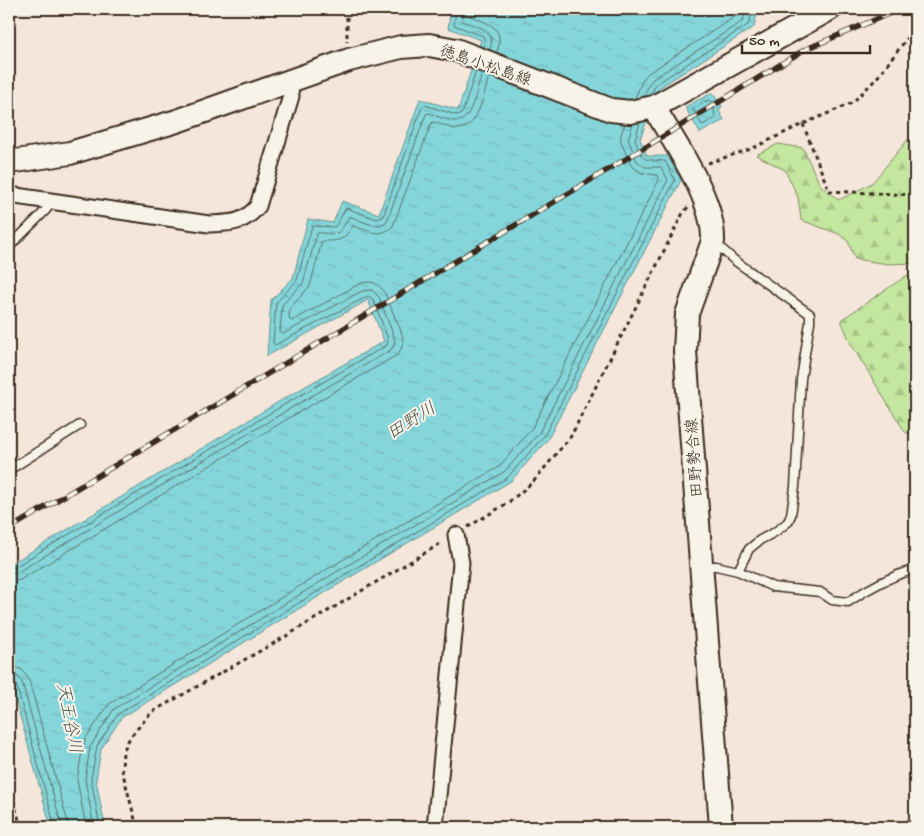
<svg xmlns="http://www.w3.org/2000/svg" width="924" height="836" viewBox="0 0 924 836" font-family="'Gochi Hand','Klee One',sans-serif">
	<defs>
		<pattern id="forest-firs" width="22" height="20" patternUnits="userSpaceOnUse" patternTransform="scale(1.25)"><rect width="22" height="20" fill="#c4e7a0"/><path d="M5 1l3.5 6h-7zM16 11l3.5 6h-7z" fill="#a9c689"/></pattern>
		<pattern id="water-ripples" width="26" height="14" patternUnits="userSpaceOnUse" patternTransform="scale(1.25)"><rect width="26" height="14" fill="#85d6db"/><path d="M2 4q2-2 4 0t4 0M15 11q2-2 4 0t4 0" fill="none" stroke="#74b8bc"/></pattern>
	</defs>
	<rect width="100%" height="100%" fill="#f4e6da"/>
	<filter id="ink" filterUnits="userSpaceOnUse"><feTurbulence type="fractalNoise" baseFrequency=".02" numOctaves="2"/><feDisplacementMap in="SourceGraphic" scale="10" xChannelSelector="R" yChannelSelector="G"/><feConvolveMatrix kernelMatrix="1 2 1 2 8 2 1 2 1" color-interpolation-filters="sRGB"/></filter>
	<g filter="url(#ink)">
		<!-- forest -->
		<g fill="url(#forest-firs)" stroke="#80885f">
			<path d="M915 131V263L888 264 855 259 848 241 839 234 801 220 798 197 785 170 756 155 778 144 803 148 820 185 839 200 872 183Z"/>
			<path d="M915 270V435L905 432 851 344 841 320Z"/>
		</g>
		<!-- water -->
		<g fill="url(#water-ripples)" stroke="#67918f">
			<path d="M451 9H758L754 27 659 88 640 139 647 156H668L681 180 548 439 511 481 344 581 121 718 101 749 96 780 105 827H51L11 684 9 685V565L280 401 384 341 368 300 267 356 271 300 293 278 308 219 333 223 342 201 379 214 420 99 458 110 481 40 448 28Z"/>
			<path d="M712 93 722 106 719 111 724 120 700 133 685 107Z"/>
		</g>
		<g fill="none" stroke-linecap="round" stroke-linejoin="round">
			<!-- shore -->
			<g stroke="#596f6a" stroke-width="1">
				<path d="M456 9 454 25 483 36 485 41 484 47"/>
				<path d="M462 9V21C477 27 497 28 490 50"/>
				<path d="M470 9V16C490 24 505 27 497 52"/>
				<path d="M651 94 656 84 749 24 753 9"/>
				<path d="M644 96 649 84 653 79 743 21 746 9"/>
				<path d="M635 98 642 81 647 74 736 16 739 9"/>
				<path d="M709 100 712 101 715 106 714 112 716 118 702 125 693 109Z"/>
				<path d="M9 569 13 568 282 406 387 345 388 339 373 299 368 296 275 345 273 343 276 303 297 280 312 226 335 227 346 208 377 219 383 217 422 107 425 105 456 115 461 114 463 111 476 71"/>
				<path d="M9 575 16 573 286 411 391 350 395 343 394 337 379 297 372 290 362 291 283 334 280 332 282 305 303 283 317 233C326 232 337 238 343 227 346 223 347 220 349 216 362 220 376 231 387 221L426 114 429 113C437 116 450 122 459 121 472 119 478 85 482 73"/>
				<path d="M9 582 20 580 289 418 397 355C400 351 403 347 403 341 403 332 397 323 394 315 387 298 382 275 359 284L292 321 289 319 290 308 310 286 322 241C341 241 342 241 353 226 368 230 380 239 393 226L431 124 433 122C441 124 449 128 456 129 479 130 484 93 489 76"/>
				<path d="M9 666 21 669 29 680 69 827"/>
				<path d="M9 674 17 676 22 682 62 827"/>
				<path d="M9 680 13 681 16 684 55 827"/>
				<path d="M86 827 77 780 83 746 86 738 109 704 334 565 499 467 532 428 659 180 657 175 641 173 631 165 621 142V134L625 124"/>
				<path d="M94 827 85 780 90 747 114 709 338 571 504 472 539 433 668 180 661 167H645L637 161 628 139 633 124"/>
				<path d="M100 827 91 779 97 746 118 714 341 577 507 478 544 436 675 180 665 161C642 159 643 163 635 139L640 123"/>
			</g>
			<!-- lane casing -->
			<g stroke="#3b2a1e" stroke-width="11">
				<g id="lane">
					<path d="M9 247 45 211 52 202"/>
					<path d="M9 470 80 425"/>
					<path d="M704 566H716L738 571 749 549 760 540 775 532 788 522 791 515 795 487 801 379 810 322V314L734 260 714 242"/>
					<path d="M738 571 773 587 820 592 832 600 848 602C870 587 891 576 915 569"/>
				</g>
			</g>
			<!-- street casing -->
			<g stroke="#3b2a1e" stroke-width="19">
				<g id="street">
					<path d="M9 195 209 224C231 223 243 224 258 206L291 96 289 82"/>
					<path d="M435 827 461 563 456 535"/>
				</g>
			</g>
			<!-- secondary casing -->
			<g stroke="#3b2a1e" stroke-width="26">
				<g id="secondary">
					<path d="M654 107C675 145 714 197 713 241L687 314 685 351 721 827"/>
					<path d="M9 162 70 153 177 121 349 60 401 47 429 45 456 50 611 110 630 112 654 107 830 9"/>
				</g>
			</g>
			<!-- path -->
			<g stroke="#3b2a1e" stroke-width="3" stroke-dasharray="4 4" stroke-linecap="butt">
				<path d="M347 9V42"/>
				<path d="M803 124 829 191 915 195"/>
				<path d="M708 163 751 149 803 124 852 103 876 79 915 28"/>
				<path d="M468 527 509 502 533 482 571 436 683 213 688 207"/>
				<path d="M9 785 21 827"/>
				<path d="M137 827 122 770 123 752 130 737 152 712 283 638 443 542"/>
			</g>
			<!-- lane -->
			<use href="#lane" stroke="#f7f3e8" stroke-width="8"/>
			<!-- street -->
			<use href="#street" stroke="#f7f3e8" stroke-width="15"/>
			<!-- secondary -->
			<use href="#secondary" stroke="#f7f3e8" stroke-width="22"/>
			<!-- rail casing -->
			<g stroke="#3b2a1e" stroke-width="5.5">
				<path id="rail" d="M9 529 649 145 804 50 900 9"/>
			</g>
			<!-- rail -->
			<use href="#rail" stroke="#f7f3e8" stroke-width="4" stroke-dasharray="11" stroke-linecap="butt"/>
		</g>
	</g>
	<g text-anchor="middle" stroke-width="4" stroke-linejoin="round" paint-order="stroke">
		<!-- street labels -->
		<g font-size="16" fill="#3b2a1e" stroke="#f7f3e8">
			<text transform="translate(486 64) rotate(19)" y="6">徳島小松島線</text>
			<text transform="translate(693 458) rotate(-94)" y="6">田野勢合線</text>
		</g>
		<!-- water labels -->
		<g font-size="18" font-style="italic" fill="#4e554d" stroke="#f7f3e8">
			<text transform="translate(411 420) rotate(-32)" y="6">田野川</text>
			<text transform="translate(70 718) rotate(79)" y="6">天王谷川</text>
		</g>
	</g>
	<!-- margin -->
	<rect width="924" height="836" fill="none" stroke="#f7f3e8" stroke-width="30"/>
	<rect x="15" y="15" width="894" height="806" fill="none" stroke="#3b2a1e" stroke-width="2" filter="url(#ink)"/>
	<!-- scale -->
	<path d="M742 45v8h128v-8" fill="none" stroke="#3b2a1e" stroke-width="2.5"/>
	<text x="749" y="45" font-size="15" fill="#3b2a1e" stroke="#f7f3e8" stroke-width="4" paint-order="stroke">50 m</text>
</svg>
